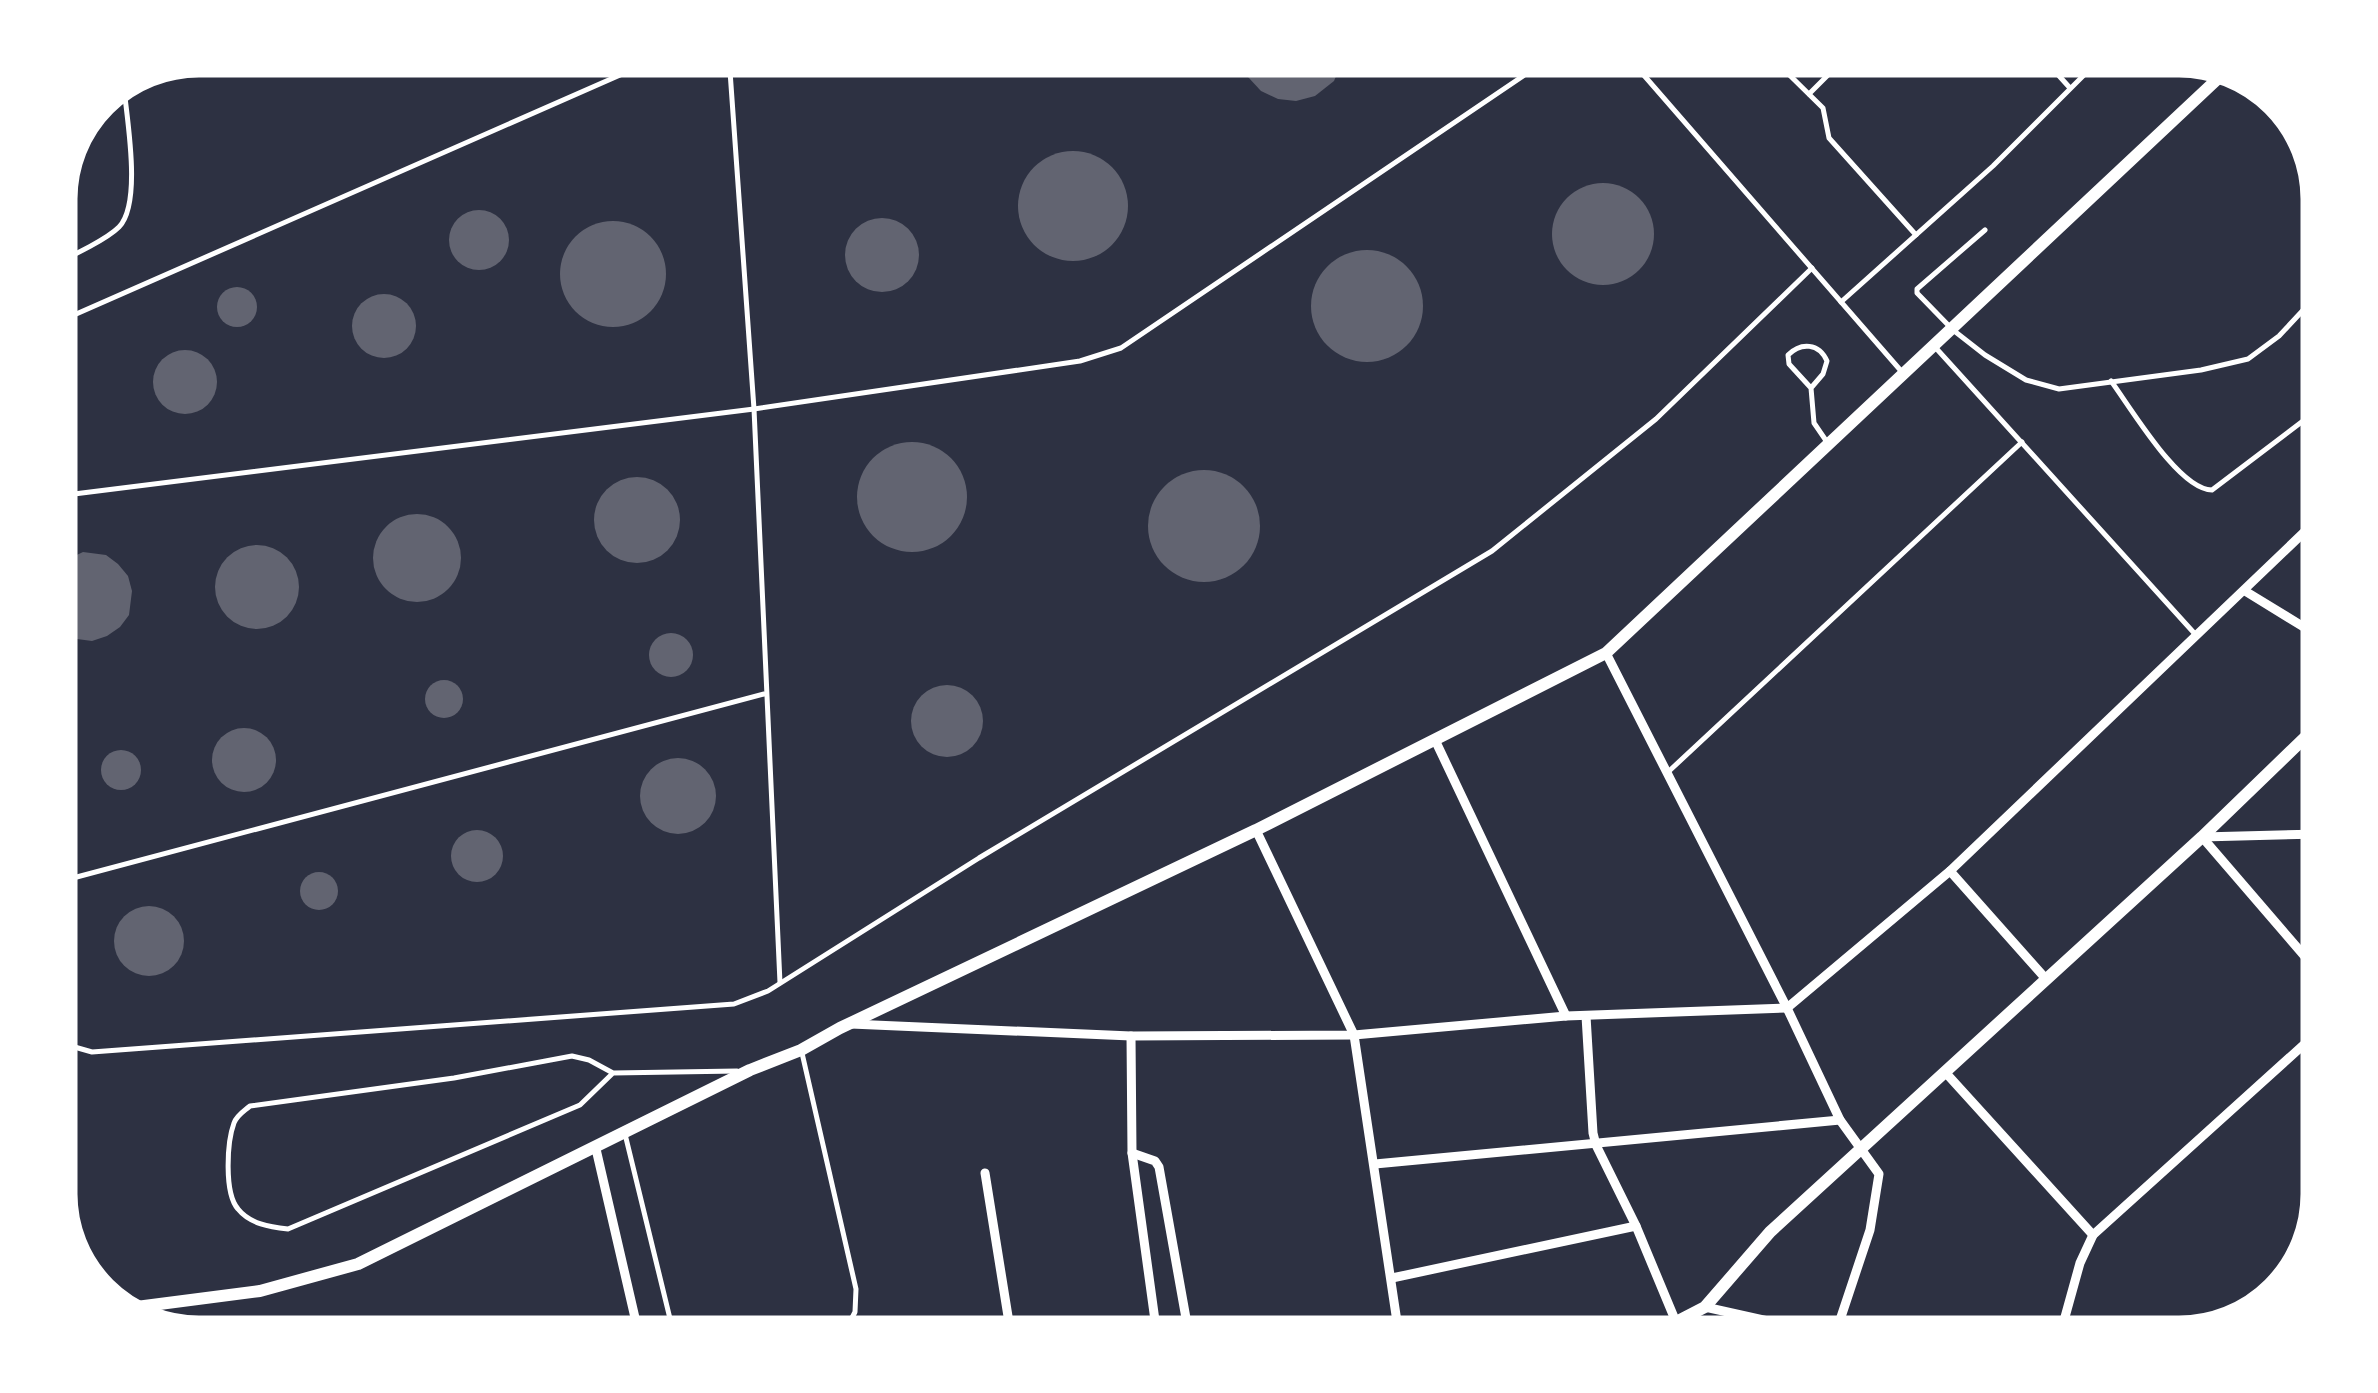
<svg xmlns="http://www.w3.org/2000/svg" width="2378" height="1393" viewBox="0 0 2378 1393" font-family="Poppins,sans-serif">
	<rect width="100%" height="100%" fill="#2d3142"/>
	<!-- building -->
	<g fill="#626471">
		<path d="M869 57H911L890 66 878 64Z"/>
		<path d="M1240 57H1344L1334 81 1315 96 1296 101 1278 99 1261 91 1248 77Z"/>
		<circle cx="1073" cy="206" r="55"/>
		<circle cx="1603" cy="234" r="51"/>
		<circle cx="479" cy="240" r="30"/>
		<circle cx="882" cy="255" r="37"/>
		<circle cx="613" cy="274" r="53"/>
		<circle cx="1367" cy="306" r="56"/>
		<circle cx="237" cy="307" r="20"/>
		<circle cx="384" cy="326" r="32"/>
		<circle cx="185" cy="382" r="32"/>
		<circle cx="912" cy="497" r="55"/>
		<circle cx="1204" cy="526" r="56"/>
		<circle cx="637" cy="520" r="43"/>
		<circle cx="417" cy="558" r="44"/>
		<circle cx="257" cy="587" r="42"/>
		<path d="M83 552 106 555 118 564 128 576 132 591 129 615 120 627 107 636 92 641 77 639 58 628V564Z"/>
		<circle cx="671" cy="655" r="22"/>
		<circle cx="444" cy="699" r="19"/>
		<circle cx="947" cy="721" r="36"/>
		<circle cx="244" cy="760" r="32"/>
		<circle cx="121" cy="770" r="20"/>
		<circle cx="678" cy="796" r="38"/>
		<circle cx="477" cy="856" r="26"/>
		<circle cx="319" cy="891" r="19"/>
		<circle cx="149" cy="941" r="35"/>
	</g>
	<g fill="none" stroke-linecap="round" stroke-linejoin="round">
		<!-- service -->
		<g stroke="#fff" stroke-width="5">
			<path d="M729 57 754 409 780 983"/>
			<path d="M1628 57 1902 372"/>
			<path d="M1771 57 1823 108 1829 138 1916 235"/>
			<path d="M2042 57 2070 88"/>
			<path d="M1809 94 1846 57"/>
			<path d="M1985 230 1917 289V293L1953 330 1985 355 2026 380 2059 389 2201 370 2248 359 2279 336 2320 292"/>
			<path d="M58 262C74 255 107 239 119 227 142 203 127 120 124 88"/>
			<path d="M1841 302 1993 166 2102 57"/>
			<path d="M58 322 661 57"/>
			<path d="M1935 347 2195 634"/>
			<path d="M2111 381C2131 408 2179 490 2212 490L2320 408"/>
			<path d="M1811 388 1789 364 1788 355C1801 342 1819 343 1827 361L1823 374 1811 388 1814 423 1827 442"/>
			<path d="M58 496 754 409 1080 361 1121 348 1551 57"/>
			<path d="M1667 773 2022 442"/>
			<path d="M58 882 764 694"/>
			<path d="M58 1027 71 1046 92 1052 734 1004 768 991 979 858 1492 551 1656 419 1812 268"/>
			<path d="M802 1053 856 1289 855 1312 843 1335"/>
			<path d="M613 1073 580 1105 288 1229C270 1227 250 1224 238 1209 224 1193 227 1142 234 1123 237 1115 243 1112 250 1106L454 1078 572 1056 589 1060 613 1073 737 1071"/>
			<path d="M625 1134 674 1335"/>
		</g>
		<!-- minor -->
		<g stroke="#fff" stroke-width="9">
			<path d="M2245 591 2320 637"/>
			<path d="M1606 653 1787 1008 1840 1120 1879 1174 1870 1230 1835 1335"/>
			<path d="M1436 742 1566 1016"/>
			<path d="M1256 830 1354 1035 1399 1335"/>
			<path d="M2202 837 2320 974"/>
			<path d="M2202 837 2320 834"/>
			<path d="M1950 871 2046 979"/>
			<path d="M1586 1016 1593 1133 1596 1145 1636 1226 1676 1322 1678 1335"/>
			<path d="M851 1024 1131 1036 1354 1035 1566 1016 1787 1008 1950 871 2320 517"/>
			<path d="M1131 1036 1132 1153 1157 1335"/>
			<path d="M1945 1072 2093 1235"/>
			<path d="M596 1149 639 1335"/>
			<path d="M1132 1153 1155 1161 1159 1167 1189 1335"/>
			<path d="M1375 1164 1840 1120"/>
			<path d="M985 1173 1011 1335"/>
			<path d="M1392 1278 1636 1226"/>
			<path d="M1705 1307 1832 1335"/>
			<path d="M2060 1335 2080 1263 2093 1235 2320 1030"/>
		</g>
		<!-- secondary -->
		<g stroke="#fff" stroke-width="12">
			<path d="M121 1309 260 1291 358 1264 750 1070 801 1050 840 1028 1256 830 1606 653 2227 70"/>
			<path d="M1632 1335 1676 1322 1705 1307 1770 1232 2202 837 2320 723"/>
		</g>
	</g>
	<!-- crop -->
	<path d="M0 0H2378V1393H0ZM199 75H2179A124 124 0 0 1 2303 199V1194A124 124 0 0 1 2179 1318H199A124 124 0 0 1 75 1194V199A124 124 0 0 1 199 75Z" fill="#fff" fill-rule="evenodd"/>
	<path fill="none" stroke="#fff" stroke-width="5" d="M199 75H2179A124 124 0 0 1 2303 199V1194A124 124 0 0 1 2179 1318H199A124 124 0 0 1 75 1194V199A124 124 0 0 1 199 75Z"/>
</svg>
